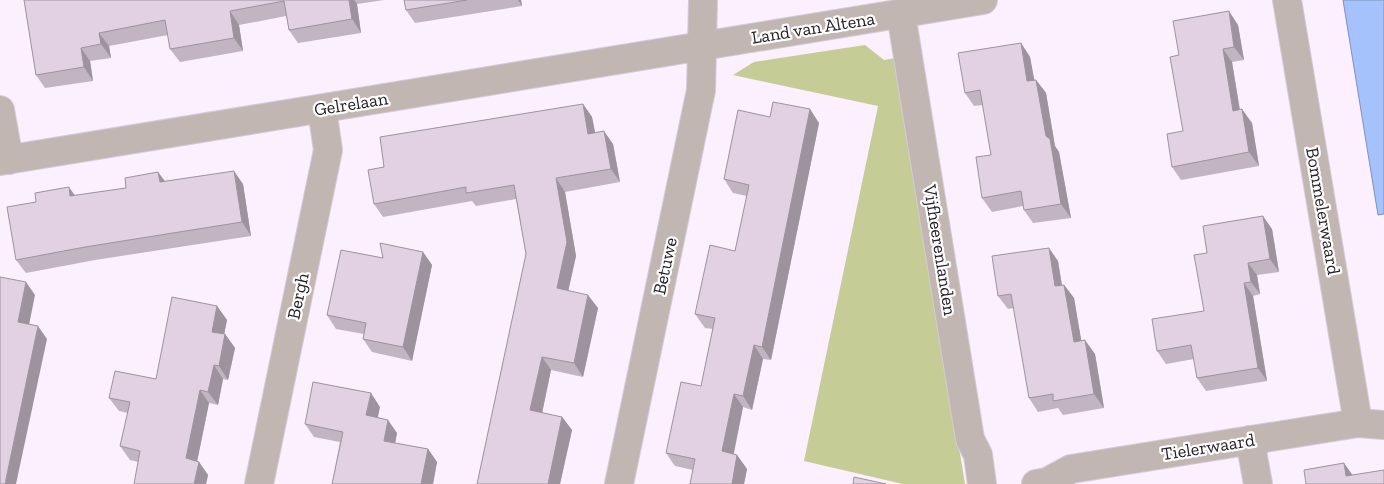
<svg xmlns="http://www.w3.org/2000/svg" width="1384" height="484" viewBox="0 0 1384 484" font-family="'Zilla Slab',serif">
	<rect width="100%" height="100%" fill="#fceffe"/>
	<!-- green -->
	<path fill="#c6cc95" d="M865 45 884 60 895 58 965 484H903L804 461 878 106 733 75 754 62Z"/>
	<!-- water -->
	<path fill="#a5c2fc" stroke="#7f91bc" d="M1343 0H1384V214L1378 215Z"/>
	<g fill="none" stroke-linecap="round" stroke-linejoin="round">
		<!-- street casing -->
		<g stroke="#d5cad7" stroke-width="30">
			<g id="street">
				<path d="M1287 0 1358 423"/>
				<path d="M901 14 970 439 978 455 982 484"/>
				<path d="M0 110 9 160"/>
				<path d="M0 161 983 0"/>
				<path d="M1250 440 1258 484"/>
				<path d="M259 484 328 150 322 109"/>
				<path d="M619 484 701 90 703 0"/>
				<path d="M1036 484 1047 482 1071 469 1358 423 1384 425"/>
			</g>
		</g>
		<!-- street -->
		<use href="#street" stroke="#c1b6b2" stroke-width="28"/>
	</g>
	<!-- wall -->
	<g fill="#c2b4c3">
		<path d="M24 0H384L357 4 361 33 298 43 289 30 286 16 239 25 243 51 180 62 170 49 168 35 109 46 111 58 90 61 93 81 45 88 36 75Z"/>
		<path d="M404 0H521L522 6 415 23 406 10Z"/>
		<path d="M1238 25 1244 60 1232 62 1240 110 1252 123 1259 166 1181 180 1172 167 1183 131 1179 55Z"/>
		<path d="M1021 43 1030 57 1034 80H1036L1046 93 1055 146 1059 152 1071 218 1033 223 1024 210 1023 206 992 212 982 198 991 155 983 105 974 106 965 93Z"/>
		<path d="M583 104 592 117 595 133 613 144 620 182 565 192 576 256 568 291 598 308 583 377 551 370 542 413 562 417 572 430 560 484H477L526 254 516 199 476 206 472 201 383 217 374 204Z"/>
		<path d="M770 117 819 123 771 360 763 359 752 410 743 407 734 454 737 455 747 469 744 484H690L693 470 675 466 666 453 701 386 713 329 705 328 695 314 735 251 747 196 733 193 724 179Z"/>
		<path d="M158 172 165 181 243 184 251 236 95 260 26 273 16 260 36 202 126 188Z"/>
		<path d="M1272 229 1279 272 1257 275 1260 294 1253 296 1267 381 1206 391 1197 378 1194 359 1166 364 1157 351 1204 311 1207 253Z"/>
		<path d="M423 252 432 265 412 361 372 352 363 339 364 334 336 329 327 315 383 258Z"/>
		<path d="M1058 261 1062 285H1064L1074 298 1081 341 1095 354 1104 408 1063 415 1058 408 1038 412 1029 398 1014 308 1008 309 998 296Z"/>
		<path d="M217 306 227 320 224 334H225L235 348 228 380 223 379 218 405 209 403 197 461 199 462 208 475 206 484H134L138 462 130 460 120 446 128 413 119 411 109 398 156 379Z"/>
		<path d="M380 407 378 417 397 433 395 443 428 449 437 462 433 484H332L340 442 314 437 305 424Z"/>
	</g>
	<!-- shaded-wall -->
	<g fill="#9e929f">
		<path d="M349 0H354L357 4 361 33 352 19Z"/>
		<path d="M518 0H521L522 6Z"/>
		<path d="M230 11 239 25 243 51 234 38Z"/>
		<path d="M1229 11 1238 25 1244 60 1234 47Z"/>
		<path d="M99 33 109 46 111 58 101 44Z"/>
		<path d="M1021 43 1030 57 1037 94 1027 81Z"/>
		<path d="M81 48 90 61 93 81 84 67Z"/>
		<path d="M1223 49 1232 62 1242 124 1233 111Z"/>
		<path d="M1036 80 1046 93 1055 146 1059 152 1071 218 1061 204 1046 136Z"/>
		<path d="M583 104 592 117 598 147 588 134Z"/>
		<path d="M810 109 819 123 771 360 762 347Z"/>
		<path d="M1242 109 1252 123 1259 166 1249 152Z"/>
		<path d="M604 131 613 144 620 182 611 169Z"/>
		<path d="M234 171 243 184 251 236 242 222Z"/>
		<path d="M158 172 168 186 160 182Z"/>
		<path d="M556 178 565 192 576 256 566 301 557 288Z"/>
		<path d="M69 187 78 200 70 196Z"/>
		<path d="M1263 216 1272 229 1279 272 1270 259Z"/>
		<path d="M1049 248 1058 261 1064 299 1055 286Z"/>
		<path d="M423 252 432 265 412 361 403 347Z"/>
		<path d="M1248 263 1257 275 1260 294 1251 282Z"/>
		<path d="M26 282 35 295 27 335 18 322Z"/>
		<path d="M1244 283 1253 296 1267 381 1258 368Z"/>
		<path d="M1064 285 1074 298 1084 356 1074 342Z"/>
		<path d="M588 295 598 308 583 377 574 363Z"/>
		<path d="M217 306 227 320 222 345 212 332Z"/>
		<path d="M38 326 47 339 16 484H5Z"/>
		<path d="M225 334 235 348 228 380 219 366Z"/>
		<path d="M1085 340 1095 354 1104 408 1094 394Z"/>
		<path d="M754 345 763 359 752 410 743 396Z"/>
		<path d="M542 357 551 370 540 423 530 410Z"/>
		<path d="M214 365 223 379 218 405 208 392Z"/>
		<path d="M200 390 209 403 195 472 186 458Z"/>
		<path d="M371 393 380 407 375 428 366 415Z"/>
		<path d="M734 394 743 407 731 465 722 451Z"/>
		<path d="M562 417 572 430 560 484H548Z"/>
		<path d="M388 420 397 433 393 454 384 441Z"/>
		<path d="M428 449 437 462 433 484H421Z"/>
		<path d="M737 455 747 469 744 484H732Z"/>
		<path d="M199 462 208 475 206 484H194Z"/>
		<path d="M1344 463 1354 477 1346 476Z"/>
	</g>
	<!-- building -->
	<g fill="#e1d1e3" stroke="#9e929f">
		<path d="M24 0H349L352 19 289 30 284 1 230 11 234 38 170 49 165 20 99 33 101 44 81 48 84 67 36 75Z"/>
		<path d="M404 0H467L406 10Z"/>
		<path d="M1229 11 1234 47 1223 49 1233 111 1242 109 1249 152 1172 167 1167 134 1183 131 1170 57 1179 55 1173 21Z"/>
		<path d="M1021 43 1027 81 1036 80 1046 136 1050 139 1061 204 1024 210 1021 191 982 198 976 157 991 155 980 90 965 93 958 53Z"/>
		<path d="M773 102 810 109 762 347 754 345 743 396 734 394 722 451 737 455 732 484H690L695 459 666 453 681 382 701 386 715 318 695 314 710 245 735 251 749 185 724 179 738 110 770 117Z"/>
		<path d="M583 104 588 134 604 131 611 169 556 178 567 242 557 288 588 295 574 363 542 357 530 410 562 417 548 484H477L526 254 514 185 466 193V187L374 204 368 170 384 167 380 137Z"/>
		<path d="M234 171 242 222 85 247 16 260 7 207 36 202 35 193 69 187 70 196 126 188 125 178 158 172 160 182Z"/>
		<path d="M1263 216 1270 259 1248 263 1251 282 1244 283 1258 368 1197 378 1191 345 1157 351 1152 319 1204 311 1194 255 1207 253 1203 226Z"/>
		<path d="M380 243 423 252 403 347 363 339 366 323 327 315 341 250 383 258Z"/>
		<path d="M1049 248 1055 286 1064 285 1074 342 1085 340 1094 394 1053 401V394L1029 398 1011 294 998 296 992 256Z"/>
		<path d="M0 277 26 282 18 322 38 326 5 484H0Z"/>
		<path d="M172 297 217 306 212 332 225 334 219 366 214 365 208 392 200 390 186 458 199 462 194 484H134L140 451 120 446 130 402 109 398 115 371 156 379Z"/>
		<path d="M313 382 371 393 366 415 388 420 384 441 428 449 421 484H332L343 432 305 424Z"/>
		<path d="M1344 463 1346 476 1384 470V484H1306L1304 470Z"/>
		<path d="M854 477 886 484H853Z"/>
	</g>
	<g text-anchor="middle" stroke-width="4.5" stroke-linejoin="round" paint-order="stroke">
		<!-- street labels -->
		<g font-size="18" fill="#252026" stroke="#fff">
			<text transform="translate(813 28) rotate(-9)" y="6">Land van Altena</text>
			<text transform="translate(351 104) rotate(-9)" y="6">Gelrelaan</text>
			<text transform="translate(1323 211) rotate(80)" y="6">Bommelerwaard</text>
			<text transform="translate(940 250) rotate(81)" y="6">Vijfheerenlanden</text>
			<text transform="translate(665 266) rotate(-78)" y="6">Betuwe</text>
			<text transform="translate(298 296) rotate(-78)" y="6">Bergh</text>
			<text transform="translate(1208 447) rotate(-9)" y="6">Tielerwaard</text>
		</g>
	</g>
</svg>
